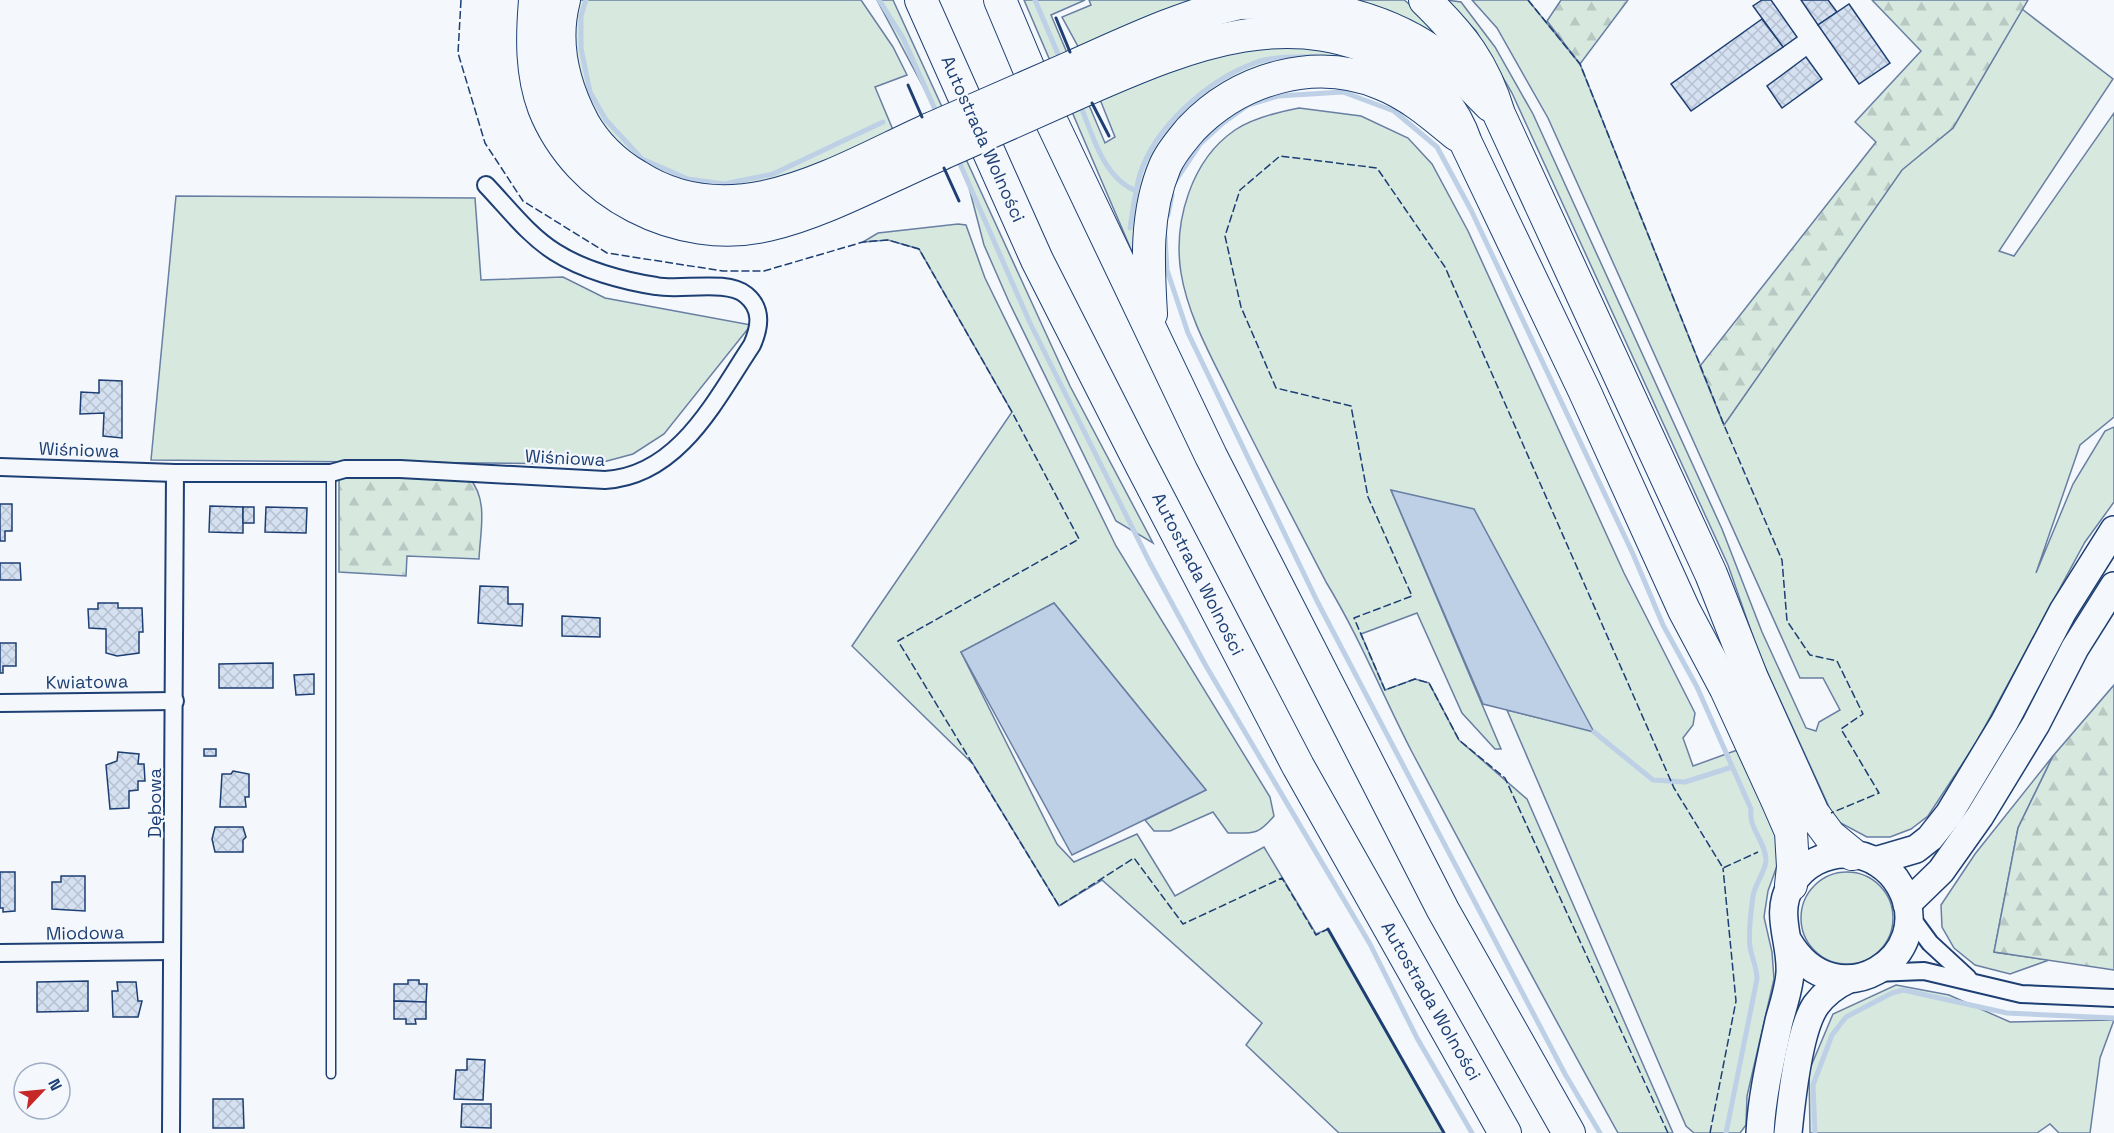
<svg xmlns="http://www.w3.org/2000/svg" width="2114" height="1133" viewBox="0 0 2114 1133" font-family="'Space Grotesk',sans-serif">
	<defs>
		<pattern id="forest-firs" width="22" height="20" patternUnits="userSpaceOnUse" patternTransform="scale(1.5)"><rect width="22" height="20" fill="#d7e8df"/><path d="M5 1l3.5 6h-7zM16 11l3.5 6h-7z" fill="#b8c8c3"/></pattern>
		<pattern id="building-cross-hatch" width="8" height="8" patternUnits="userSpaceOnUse" patternTransform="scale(1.5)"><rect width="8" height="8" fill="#d5e0f0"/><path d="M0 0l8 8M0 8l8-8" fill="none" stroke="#b6c1d1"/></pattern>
	</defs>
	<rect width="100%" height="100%" fill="#f4f7fb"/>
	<!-- grass -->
	<g fill="#d7e8df" stroke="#687fa3" stroke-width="1.5">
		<path d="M577 0H861L893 47 907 75 875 87 893 130 819 167 728 191 662 177 618 148 588 106 572 40Z"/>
		<path d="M877 0H893L1070 386 1153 543 1116 521 1009 302 984 245 966 176 934 107Z"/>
		<path d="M1024 0H1085L1051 15 1105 143 1115 137 1099 97 1224 47 1320 41 1383 66 1385 74 1210 96 1136 261Z"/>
		<path d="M1089 0H1215L1080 50 1062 17 1091 5Z"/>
		<path d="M1355 0H1404L1418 11 1465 64Z"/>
		<path d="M1447 0 1461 2 1495 47 1533 114 1722 529 1762 632 1806 728 1816 731 1819 722 1840 710 1823 678H1800L1548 118 1497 28 1472 0H1528L1580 64 1724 425 1902 169 1953 128 2022 9 2113 79 1999 251 2014 256 2114 113V417L2080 445 2036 573 2073 484 2105 431 2114 427V502L2085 542 1976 743 1928 816 1911 829 1890 837H1867L1835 820 1759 654 1728 565 1512 93 1476 31Z"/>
		<path d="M1299 108 1361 116 1408 138 1432 164 1468 231 1624 573 1695 713 1693 725 1683 738 1693 766 1740 749 1779 844 1778 863 1768 891 1764 917 1772 952 1774 979 1747 1096 1746 1125 1740 1133H1694L1686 1126 1507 710 1593 731 1391 490 1501 749H1495L1462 713 1417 613 1361 634 1385 690 1415 679 1429 683 1459 740 1527 799 1673 1133H1618C1548 1007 1480 880 1412 752 1383 696 1359 636 1326 582 1294 520 1261 458 1230 395 1211 356 1188 316 1181 273 1173 222 1191 160 1235 130 1253 118 1278 112 1299 108Z"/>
		<path d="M176 196 475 198 481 280 563 277 605 298 751 325 664 434 633 454 596 464 151 460Z"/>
		<path d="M958 224 966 225 985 278 1116 546 1270 797 1274 816C1257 836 1253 833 1228 833L1213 812 1170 831H1154L1145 820 1206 790 1054 603 961 652 1057 844 1074 862 1137 834 1175 896 1264 847 1316 934 1328 929 1444 1133H1339L1246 1045 1262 1023 1102 880 1059 906 973 764 852 646 1012 412 919 249 888 240 863 242 878 233Z"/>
		<path d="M2053 756 2018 828 1994 952 2049 960 2010 974 1975 965 1954 948 1942 927 1941 905 1975 854Z"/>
		<circle cx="1847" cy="918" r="46"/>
		<path d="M1896 985 1949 995 2010 1022 2114 1020 2100 1058 2090 1133H2059L2050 1124 2037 1133H1810L1809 1071 1833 1014Z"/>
	</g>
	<!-- forest -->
	<g fill="url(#forest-firs)" stroke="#687fa3" stroke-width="1.5">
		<path d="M1561 0H1628L1580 64 1547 21Z"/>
		<path d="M1872 0H2028L1953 128 1902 170 1724 425 1700 366 1876 142 1855 122 1921 51Z"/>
		<path d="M339 477 469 478C489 499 480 532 479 559L407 556 406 576 339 572Z"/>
		<path d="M2114 685V970L1994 952 2018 828 2053 756Z"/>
	</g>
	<!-- water -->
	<g fill="#bed0e5" stroke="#687fa3" stroke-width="1.5">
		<path d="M1391 490 1474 509 1594 732 1483 704Z"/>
		<path d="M1054 603 1206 790 1072 855 961 652Z"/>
	</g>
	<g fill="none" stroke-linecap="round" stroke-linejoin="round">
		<!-- stream -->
		<g stroke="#bed0e5" stroke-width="5">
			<path d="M586 0 581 16V48L590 92 606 120 642 159 688 179 724 184 773 174 883 122"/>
			<path d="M879 0 903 38 938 116"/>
			<path d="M1035 0 1061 61"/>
			<path d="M1079 102C1093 134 1102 177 1136 191"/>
			<path d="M957 157 1030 323 1150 563 1206 666 1370 944 1417 1038 1472 1133"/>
			<path d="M1174 183 1200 144 1223 123 1248 105 1278 96 1343 92 1394 111 1437 147 1471 210 1633 554 1663 625 1697 687 1751 809C1748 829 1766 841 1766 861 1765 872 1755 884 1753 896 1751 912 1748 931 1750 947 1752 959 1757 967 1757 979L1726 1133"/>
			<path d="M1168 215 1172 195"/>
			<path d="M1130 228C1133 210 1135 191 1140 174 1155 127 1207 81 1252 64 1271 56 1295 56 1316 57"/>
			<path d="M1165 236 1167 270 1188 333 1317 601 1565 1074 1600 1133"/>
			<path d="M1594 732 1653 780 1685 782 1732 767"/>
			<path d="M1815 1133 1813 1085 1832 1035 1846 1017 1892 993 1903 990 2007 1013 2114 1018"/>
		</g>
	</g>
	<!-- building -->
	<g fill="url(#building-cross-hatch)" stroke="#1d3f73" stroke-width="1.5">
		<path d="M1762 0H1771L1797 37 1783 47 1753 6Z"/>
		<path d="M1801 0H1828L1837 12 1818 25Z"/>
		<path d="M1849 4 1890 63 1859 84 1818 25Z"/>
		<path d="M1762 19 1783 47 1691 111 1671 84Z"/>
		<path d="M1806 57 1822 79 1782 108 1767 86Z"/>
		<path d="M99 380 122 381V438L103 436 104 413 80 414 81 392 99 393Z"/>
		<path d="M0 504H12V531H5V541H0Z"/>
		<path d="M210 506 243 507V533L209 532Z"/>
		<rect x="243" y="507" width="11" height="16"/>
		<path d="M266 507 307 508 306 533 265 532Z"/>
		<path d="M0 563H20L21 580H0Z"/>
		<path d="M480 586 508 587V604H523L522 626 478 623Z"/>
		<path d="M98 603H118V608H142L143 632H139V653L117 656 106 653V629L89 628 88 609H98Z"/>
		<path d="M562 616 600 618V637L562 636Z"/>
		<path d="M0 643H16V666H3V673H0Z"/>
		<path d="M273 663V688H219V664Z"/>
		<path d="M314 674V694L296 695 294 675Z"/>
		<rect x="204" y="749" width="12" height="7"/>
		<path d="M118 752 139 754 138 764H144L145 781H138V790L129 791V808L110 809 106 765 117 761Z"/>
		<path d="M233 771 249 774V797H245L246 807H220L222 774H231Z"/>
		<path d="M215 827H243L246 837 243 840V852H215L212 839Z"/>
		<path d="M0 872H15V911L3 912V908H0Z"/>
		<path d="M61 876H85V911L52 909V882H61Z"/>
		<path d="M408 980H419V984H427L426 1002 394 1001V984H408Z"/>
		<path d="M88 981V1011L37 1012V982Z"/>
		<path d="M117 982H136L138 1001H142L138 1017H113L112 991H118Z"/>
		<path d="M394 1001 426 1002V1019H415L416 1024H406V1019H394Z"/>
		<path d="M467 1059 485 1060 483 1100 454 1099 456 1070H467Z"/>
		<path d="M213 1099H243L244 1128H213Z"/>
		<path d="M462 1104H491V1128L461 1127Z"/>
	</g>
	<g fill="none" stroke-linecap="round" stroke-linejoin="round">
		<!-- service casing -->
		<g stroke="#1d3f73" stroke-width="11">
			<path id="service" d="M331 1074V473"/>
		</g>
		<!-- minor casing -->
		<g stroke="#1d3f73" stroke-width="20">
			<g id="minor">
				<path d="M0 467 175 473H331L345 469H400L605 480C679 476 716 399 752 345 760 327 763 309 746 295 727 279 680 291 656 286 623 281 583 270 555 252 528 235 508 208 486 185"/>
				<path d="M0 703 175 701"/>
				<path d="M1908 913 1930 943 1968 978"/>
				<path d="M0 953 171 951"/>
				<path d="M1875 973 1924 971 2021 994 2114 998"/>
				<path d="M171 1133 175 473"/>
			</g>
		</g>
		<!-- primary casing -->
		<g stroke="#1d3f73" stroke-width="30">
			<g id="primary">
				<path d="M1875 861 1916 849 1930 838 1949 814 2004 723 2063 611 2114 530"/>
				<path d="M1907 904 1941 871 1980 816 2036 724 2075 648 2114 586"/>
				<path d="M1760 1133C1762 1095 1771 1058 1779 1021 1783 1006 1789 989 1790 973 1792 942 1774 914 1791 885 1803 864 1826 853 1848 854 1870 854 1890 868 1900 886 1940 956 1836 1023 1788 941"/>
				<path d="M1788 1133C1791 1103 1799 1029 1816 1005 1825 993 1836 985 1849 979"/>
			</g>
		</g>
		<!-- motorway casing -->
		<g stroke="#1d3f73" stroke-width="34">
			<g id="motorway">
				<path d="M535 0C532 37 531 73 544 108 578 194 679 246 768 225 825 212 887 177 941 154"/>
				<path d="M564 0C553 42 563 84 583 122 596 145 615 163 637 176 734 239 839 170 930 129"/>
				<path d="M921 0 1037 260 1134 451 1298 766 1505 1133"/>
				<path d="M1000 0 1047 112 1211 456 1443 910 1569 1133"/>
				<path d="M1425 0C1462 36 1484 64 1499 114L1711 574 1752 678 1813 813 1830 836 1852 854"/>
				<path d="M1074 66C1128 42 1182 16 1240 3 1308 0 1387 16 1441 58 1459 71 1473 89 1490 105"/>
				<path d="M1085 90C1190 44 1295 0 1402 64 1433 86 1454 107 1466 143L1584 390 1684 610 1726 689 1777 800 1791 832 1793 867 1791 885"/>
				<path d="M1151 314C1148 264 1145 213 1165 166 1171 152 1182 140 1191 129 1240 78 1315 56 1382 84 1410 95 1434 116 1457 135"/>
			</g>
		</g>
		<!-- service -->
		<use href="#service" stroke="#f4f7fb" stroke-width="8"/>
		<!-- minor -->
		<use href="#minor" stroke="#f4f7fb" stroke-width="16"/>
		<!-- primary -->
		<use href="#primary" stroke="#f4f7fb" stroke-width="27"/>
		<!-- motorway -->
		<use href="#motorway" stroke="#f4f7fb" stroke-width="32"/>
		<!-- motorway-bridge casing -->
		<g stroke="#1d3f73" stroke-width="34" stroke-linecap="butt">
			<g id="motorway-bridge">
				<path d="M930 129 1074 66"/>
				<path d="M941 154 1085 90"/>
			</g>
		</g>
		<!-- motorway-bridge -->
		<use href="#motorway-bridge" stroke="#f4f7fb" stroke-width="32"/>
		<!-- fence -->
		<g stroke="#1d3f73" stroke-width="1.5" stroke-dasharray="8 3" stroke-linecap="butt">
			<path d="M461 0 458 53 485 143 523 201 607 253 723 271H764L863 242 888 240 919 249 1012 412 1079 539 898 641 1059 906 1134 858 1183 924 1282 878 1316 935 1328 929"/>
			<path d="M1528 0 1580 64 1724 425 1782 560 1787 621 1810 655 1837 661 1863 714 1841 729 1879 793 1831 813"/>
			<path d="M1668 1133 1505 778 1459 740 1429 683 1415 679 1385 690 1354 618 1412 596 1368 497 1351 406 1276 388 1241 307 1225 236 1240 190 1280 156 1377 168 1445 267 1674 788 1723 868 1758 852"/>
			<path d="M1710 1133 1736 1001 1723 868"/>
		</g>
		<!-- wall -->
		<g stroke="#1d3f73" stroke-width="3">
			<path d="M1056 18 1070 52"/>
			<path d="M908 85 922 117"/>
			<path d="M1092 103 1109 136"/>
			<path d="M944 168 959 201"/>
			<path d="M1328 929 1444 1133"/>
		</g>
	</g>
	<g text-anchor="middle" stroke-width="4.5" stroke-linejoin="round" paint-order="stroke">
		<!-- street labels -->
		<g font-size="18" fill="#1d3f73" stroke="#f4f7fb">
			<text transform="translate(983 139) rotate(66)" y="6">Autostrada Wolności</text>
			<text transform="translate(79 450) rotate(2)" y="6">Wiśniowa</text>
			<text transform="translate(565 458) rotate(3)" y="6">Wiśniowa</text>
			<text transform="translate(1198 574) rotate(63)" y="6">Autostrada Wolności</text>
			<text transform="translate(87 682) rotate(-1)" y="6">Kwiatowa</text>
			<text transform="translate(155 803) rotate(-90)" y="6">Dębowa</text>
			<text transform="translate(85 933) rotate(-1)" y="6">Miodowa</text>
			<text transform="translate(1431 1001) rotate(60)" y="6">Autostrada Wolności</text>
		</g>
	</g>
	<!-- north arrow -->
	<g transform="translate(42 1091) rotate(64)"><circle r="28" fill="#f4f7fb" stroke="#9eadc5" stroke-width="1.5"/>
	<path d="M0-4.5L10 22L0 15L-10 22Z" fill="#c62828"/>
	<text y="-9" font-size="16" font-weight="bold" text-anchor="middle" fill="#1d3f73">N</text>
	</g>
</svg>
